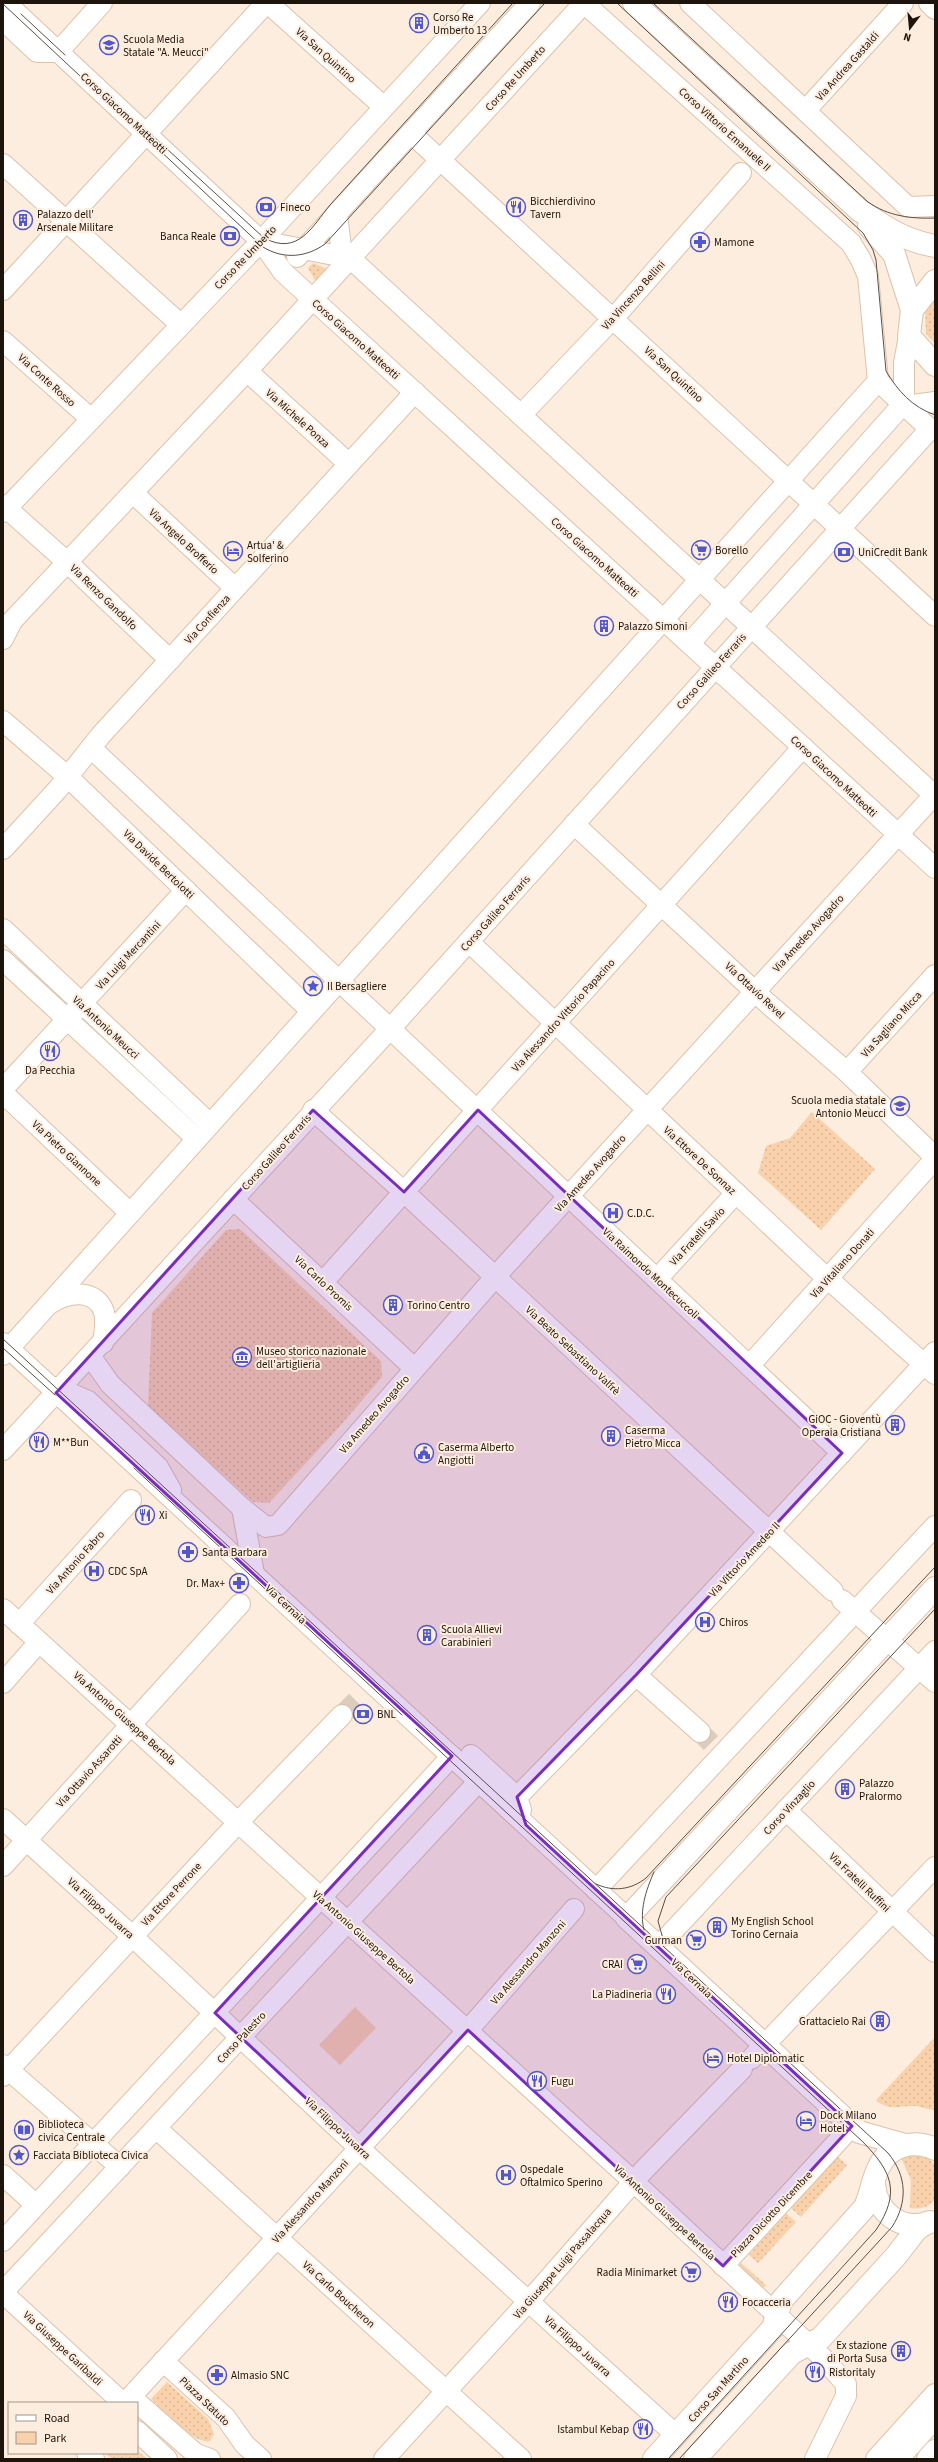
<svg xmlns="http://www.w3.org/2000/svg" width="938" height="2462" viewBox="0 0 938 2462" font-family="'Source Sans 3',sans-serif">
	<defs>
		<pattern id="green-dots" width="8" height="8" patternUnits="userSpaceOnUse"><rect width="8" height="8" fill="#f9d1ab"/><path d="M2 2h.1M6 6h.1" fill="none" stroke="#d5b392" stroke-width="1.8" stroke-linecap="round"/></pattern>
	</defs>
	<rect width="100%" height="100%" fill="#fdedde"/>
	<!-- green -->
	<g fill="url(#green-dots)">
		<path d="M313 263 327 269 316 282 308 268Z"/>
		<path d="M935 300V343L926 334 925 311Z"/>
		<path d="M812 1112 875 1169 821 1230 758 1173 766 1146 790 1138Z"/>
		<path d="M240 1229 381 1361 382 1377 341 1425 269 1503 253 1502 148 1406 152 1313 226 1230Z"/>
		<path d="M935 2037V2110C928 2110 923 2107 916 2106 901 2105 889 2112 876 2100Z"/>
		<path d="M915 2155 928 2158 935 2165V2200C928 2207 920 2210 910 2208L911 2180 901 2158Z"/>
		<path d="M838 2157 847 2165 801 2217 791 2208Z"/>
		<path d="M786 2213 796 2222 758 2263 749 2255Z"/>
		<path d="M741 2263 766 2285 761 2291 736 2269Z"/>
		<path d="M167 2382 208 2419 214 2434 210 2441C192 2444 164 2411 151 2399Z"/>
		<path d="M137 2450 147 2459H112L105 2453H137Z"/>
	</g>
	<!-- pitch -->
	<path fill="#f9d1ab" d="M355 2007 376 2028 340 2065 319 2045Z"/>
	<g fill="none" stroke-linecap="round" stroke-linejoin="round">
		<!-- minor-tunnel -->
		<g stroke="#dbccbe" stroke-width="20" stroke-dasharray="20 10" stroke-linecap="butt">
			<path d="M342 1715 361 1696"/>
			<path d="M700 1732 711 1743"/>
		</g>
		<!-- minor casing -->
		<g stroke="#dcc2a9" stroke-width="22">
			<g id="minor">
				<path d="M6 3 261 241 283 272 935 868"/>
				<path d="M268 3 384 107"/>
				<path d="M584 3 851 243 861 260 868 276 878 381 930 429H935"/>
				<path d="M690 3 908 207 935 206"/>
				<path d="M929 3 935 9"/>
				<path d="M3 20 37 52H58"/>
				<path d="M58 52 102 3"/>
				<path d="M806 110 903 3"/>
				<path d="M411 133 935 616"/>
				<path d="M3 164 180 324"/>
				<path d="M337 214 341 247 350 258"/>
				<path d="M261 241 350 258 935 796"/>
				<path d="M297 257 530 3"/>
				<path d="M3 290 266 3"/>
				<path d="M3 341 90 418"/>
				<path d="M247 371 349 464"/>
				<path d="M904 403 913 405 935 402"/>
				<path d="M521 415 619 312 741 173"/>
				<path d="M133 493 235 588"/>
				<path d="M3 505 67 562 170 660"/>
				<path d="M3 512 264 238 480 3"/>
				<path d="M3 639 12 621 247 371 584 3"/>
				<path d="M690 643 904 403V363L909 336"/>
				<path d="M3 721 68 777 311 1011"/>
				<path d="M91 748 842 1453"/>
				<path d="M574 824 765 1001 847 1072 935 1157"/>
				<path d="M3 849 58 789 101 735 415 392"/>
				<path d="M3 929 210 1124"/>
				<path d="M469 942 817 1269 935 1374"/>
				<path d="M3 960 197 1139"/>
				<path d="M847 1072 935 975"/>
				<path d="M3 1089 186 890"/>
				<path d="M3 1093 130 1213"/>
				<path d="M313 1110 404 1192 833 1591"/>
				<path d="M233 1199 414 1368"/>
				<path d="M657 1279 736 1193"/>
				<path d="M323 1282 803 747"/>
				<path d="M51 1303C68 1292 96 1288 104 1312 107 1322 104 1334 103 1343"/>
				<path d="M3 1343 627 1918"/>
				<path d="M3 1355 878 381"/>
				<path d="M91 1357 110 1384 242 1508 266 1527 278 1525 504 1267 935 794"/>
				<path d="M749 1366 935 1159"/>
				<path d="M56 1387 88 1401 158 1467 171 1490"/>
				<path d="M3 1450 399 1019 930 429"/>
				<path d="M242 1508 254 1574"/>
				<path d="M842 1600 935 1682"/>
				<path d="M3 1609 634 2182 823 2358 846 2384V2396L815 2459"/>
				<path d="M19 1624 131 1500"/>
				<path d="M636 1675 700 1732"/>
				<path d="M3 1683 39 1642"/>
				<path d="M471 1755 517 1797 521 1810"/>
				<path d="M517 1797 636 1675 935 1352"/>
				<path d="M786 1810 935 1952"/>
				<path d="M3 1819 132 1936 359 2148 676 2435"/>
				<path d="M3 1866 240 1604"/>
				<path d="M596 1890 935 1526"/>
				<path d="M658 1947 935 1651"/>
				<path d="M751 2059 935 1867"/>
				<path d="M3 2065 120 2167"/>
				<path d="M3 2076 248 1812 342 1715"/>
				<path d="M156 2128 521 2459"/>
				<path d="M3 2175 36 2205"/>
				<path d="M3 2241 452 1756"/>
				<path d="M723 2266 852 2126"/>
				<path d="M3 2292 479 1781"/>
				<path d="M3 2293 123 2403"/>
				<path d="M163 2361 226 2418 245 2445 261 2459"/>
				<path d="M131 2397 196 2454 210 2459"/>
				<path d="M125 2403 468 2030 574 1909"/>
				<path d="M137 2431 167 2459"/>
				<path d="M87 2453 94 2459"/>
				<path d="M384 2459 537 2292 642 2172 742 2069"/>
				<path d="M876 2459 935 2394"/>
			</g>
		</g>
		<!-- major casing -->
		<g stroke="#dcc2a9" stroke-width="24">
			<g id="major">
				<path d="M634 3 859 210C886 227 902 240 935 246"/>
				<path d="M869 226 894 254 912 310"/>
				<path d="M935 281 912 310 909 336 935 365"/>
				<path d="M905 2145 859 2132 627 1918 935 1588"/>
				<path d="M874 2184C876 2212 902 2233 930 2222"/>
				<path d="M654 2459 773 2328 781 2301 865 2207C871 2194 872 2181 878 2169 888 2145 913 2139 935 2149"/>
				<path d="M695 2459 792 2353 821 2338 896 2256 916 2230 923 2225"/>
				<path d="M897 2459 935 2417"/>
				<path d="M928 2459 935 2451"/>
			</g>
		</g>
		<!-- minor -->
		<use href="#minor" stroke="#fff" stroke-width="20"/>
		<!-- major -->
		<use href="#major" stroke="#fff" stroke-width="22"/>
		<!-- tram -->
		<g stroke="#5b5045" stroke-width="1">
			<path d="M617 3 863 233 873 250 876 260 886 371C898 391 912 407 935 415"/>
			<path d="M653 3 868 202C888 216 911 219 935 218"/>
			<path d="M3 4 263 247C284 260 307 257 325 244L545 3"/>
			<path d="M21 14 65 55"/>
			<path d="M142 126 264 238C298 256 312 227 330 205L513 3"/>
			<path d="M3 1339 888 2153C907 2176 908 2202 892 2227L679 2459"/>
			<path d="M3 1348 55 1395"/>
			<path d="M134 1468 402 1715"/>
			<path d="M416 1729 863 2142C892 2172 901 2192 876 2230L668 2459"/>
			<path d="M596 1884C613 1892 631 1890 646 1878L935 1567"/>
			<path d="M644 1930C639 1911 646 1890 654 1872"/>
			<path d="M665 1946 658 1921 666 1897 935 1609"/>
		</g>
	</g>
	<!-- marked area -->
	<path fill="#7b2cbf" fill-opacity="0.2" stroke="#7b2cbf" stroke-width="3" stroke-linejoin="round" d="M313 1110 404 1192 478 1110 842 1453 636 1675 517 1797 526 1825 852 2126 723 2266 468 2030 359 2148 215 2013 452 1756 56 1393Z"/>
	<!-- icons -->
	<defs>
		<g id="building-ring" transform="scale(1)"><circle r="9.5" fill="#fdedde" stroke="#5158ce" stroke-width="1.5"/><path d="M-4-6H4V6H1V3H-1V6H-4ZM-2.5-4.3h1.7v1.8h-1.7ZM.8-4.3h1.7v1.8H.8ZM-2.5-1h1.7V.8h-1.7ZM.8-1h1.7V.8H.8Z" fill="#5158ce"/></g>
		<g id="school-ring" transform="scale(1)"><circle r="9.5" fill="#fdedde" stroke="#5158ce" stroke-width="1.5"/><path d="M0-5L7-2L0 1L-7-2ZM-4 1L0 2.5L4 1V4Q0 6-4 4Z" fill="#5158ce"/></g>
		<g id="bank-ring" transform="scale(1)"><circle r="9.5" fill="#fdedde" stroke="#5158ce" stroke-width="1.5"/><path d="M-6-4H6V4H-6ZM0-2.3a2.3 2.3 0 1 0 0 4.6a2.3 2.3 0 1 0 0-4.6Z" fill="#5158ce"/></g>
		<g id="restaurant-ring" transform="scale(1)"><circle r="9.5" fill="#fdedde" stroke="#5158ce" stroke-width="1.5"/><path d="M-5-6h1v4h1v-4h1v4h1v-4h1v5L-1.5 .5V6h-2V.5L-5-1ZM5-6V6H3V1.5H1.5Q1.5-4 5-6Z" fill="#5158ce"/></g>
		<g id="pharmacy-ring" transform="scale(1)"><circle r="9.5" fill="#fdedde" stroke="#5158ce" stroke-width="1.5"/><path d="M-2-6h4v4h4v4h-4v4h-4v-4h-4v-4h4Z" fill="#5158ce"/></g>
		<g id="supermarket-ring" transform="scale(1)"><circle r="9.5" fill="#fdedde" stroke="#5158ce" stroke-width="1.5"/><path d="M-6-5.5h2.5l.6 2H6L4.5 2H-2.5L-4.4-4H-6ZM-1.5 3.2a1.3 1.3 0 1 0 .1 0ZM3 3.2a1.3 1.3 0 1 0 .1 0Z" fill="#5158ce"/></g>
		<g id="hotel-ring" transform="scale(1)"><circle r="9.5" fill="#fdedde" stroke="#5158ce" stroke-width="1.5"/><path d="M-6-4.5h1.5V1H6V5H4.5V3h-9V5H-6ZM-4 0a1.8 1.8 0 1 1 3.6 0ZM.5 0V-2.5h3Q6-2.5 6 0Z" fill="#5158ce"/></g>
		<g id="sight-ring" transform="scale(1)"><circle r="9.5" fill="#fdedde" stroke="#5158ce" stroke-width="1.5"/><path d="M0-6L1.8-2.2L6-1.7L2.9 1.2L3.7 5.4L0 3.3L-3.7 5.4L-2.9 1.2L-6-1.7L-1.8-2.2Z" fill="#5158ce"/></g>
		<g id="hospital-ring" transform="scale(1)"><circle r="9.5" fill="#fdedde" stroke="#5158ce" stroke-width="1.5"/><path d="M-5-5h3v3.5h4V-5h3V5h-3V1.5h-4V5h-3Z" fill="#5158ce"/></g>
		<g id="museum-ring" transform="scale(1)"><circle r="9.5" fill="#fdedde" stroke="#5158ce" stroke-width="1.5"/><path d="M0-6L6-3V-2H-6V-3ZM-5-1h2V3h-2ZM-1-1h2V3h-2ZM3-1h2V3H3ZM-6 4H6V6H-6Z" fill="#5158ce"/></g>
		<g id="civic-ring" transform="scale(1)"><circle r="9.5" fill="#fdedde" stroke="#5158ce" stroke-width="1.5"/><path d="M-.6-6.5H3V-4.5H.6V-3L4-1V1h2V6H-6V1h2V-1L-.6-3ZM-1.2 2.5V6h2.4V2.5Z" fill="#5158ce"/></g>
		<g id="library-ring" transform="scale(1)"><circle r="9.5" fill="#fdedde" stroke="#5158ce" stroke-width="1.5"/><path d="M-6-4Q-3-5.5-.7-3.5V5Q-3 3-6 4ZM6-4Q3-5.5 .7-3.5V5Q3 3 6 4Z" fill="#5158ce"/></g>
	</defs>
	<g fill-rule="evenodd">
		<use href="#building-ring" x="419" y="23"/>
		<use href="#school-ring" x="109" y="45"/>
		<use href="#bank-ring" x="266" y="207"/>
		<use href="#restaurant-ring" x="516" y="207"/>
		<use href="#building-ring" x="23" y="220"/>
		<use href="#bank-ring" x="230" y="236"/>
		<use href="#pharmacy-ring" x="700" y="242"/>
		<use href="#supermarket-ring" x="701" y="550"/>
		<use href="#hotel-ring" x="233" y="551"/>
		<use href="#bank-ring" x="844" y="552"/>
		<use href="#building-ring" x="604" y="626"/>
		<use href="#sight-ring" x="313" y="986"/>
		<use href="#restaurant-ring" x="50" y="1051"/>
		<use href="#school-ring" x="900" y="1106"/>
		<use href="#hospital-ring" x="613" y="1213"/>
		<use href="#building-ring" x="393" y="1305"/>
		<use href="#museum-ring" x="242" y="1357"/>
		<use href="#building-ring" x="895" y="1425"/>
		<use href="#building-ring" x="611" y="1436"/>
		<use href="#restaurant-ring" x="39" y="1442"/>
		<use href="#civic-ring" x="424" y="1453"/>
		<use href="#restaurant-ring" x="145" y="1515"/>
		<use href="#pharmacy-ring" x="188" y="1552"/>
		<use href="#hospital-ring" x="94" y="1571"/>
		<use href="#pharmacy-ring" x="239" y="1583"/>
		<use href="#hospital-ring" x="705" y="1622"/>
		<use href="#building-ring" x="427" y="1635"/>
		<use href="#bank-ring" x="363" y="1714"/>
		<use href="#building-ring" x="845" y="1789"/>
		<use href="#building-ring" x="717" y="1927"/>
		<use href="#supermarket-ring" x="696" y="1940"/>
		<use href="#supermarket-ring" x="637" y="1964"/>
		<use href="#restaurant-ring" x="666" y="1994"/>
		<use href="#building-ring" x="880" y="2021"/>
		<use href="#hotel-ring" x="713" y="2058"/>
		<use href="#restaurant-ring" x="537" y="2081"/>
		<use href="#hotel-ring" x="806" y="2121"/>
		<use href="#library-ring" x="24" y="2130"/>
		<use href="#sight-ring" x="19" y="2155"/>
		<use href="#hospital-ring" x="506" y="2175"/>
		<use href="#supermarket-ring" x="691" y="2272"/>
		<use href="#restaurant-ring" x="728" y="2302"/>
		<use href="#building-ring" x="901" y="2351"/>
		<use href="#restaurant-ring" x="815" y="2372"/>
		<use href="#pharmacy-ring" x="217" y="2375"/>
		<use href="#restaurant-ring" x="643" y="2429"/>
	</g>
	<g text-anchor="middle" stroke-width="4" stroke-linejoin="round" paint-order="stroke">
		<!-- poi labels -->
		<g font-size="11" fill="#1d140b" stroke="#fdedde" text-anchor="start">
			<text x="433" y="21">Corso Re<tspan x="433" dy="13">Umberto 13</tspan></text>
			<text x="123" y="43">Scuola Media<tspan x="123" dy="13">Statale "A. Meucci"</tspan></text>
			<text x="530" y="205">Bicchierdivino<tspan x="530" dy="13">Tavern</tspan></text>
			<text x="280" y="211">Fineco</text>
			<text x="37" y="218">Palazzo dell'<tspan x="37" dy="13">Arsenale Militare</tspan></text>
			<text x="216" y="240" text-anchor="end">Banca Reale</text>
			<text x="714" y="246">Mamone</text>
			<text x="247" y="549">Artua' &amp;<tspan x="247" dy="13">Solferino</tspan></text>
			<text x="715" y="554">Borello</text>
			<text x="858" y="556">UniCredit Bank</text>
			<text x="618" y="630">Palazzo Simoni</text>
			<text x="327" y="990">Il Bersagliere</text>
			<text x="50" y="1074" text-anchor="middle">Da Pecchia</text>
			<text x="886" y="1104" text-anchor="end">Scuola media statale<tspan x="886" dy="13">Antonio Meucci</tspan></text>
			<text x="627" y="1217">C.D.C.</text>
			<text x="407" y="1309">Torino Centro</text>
			<text x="256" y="1355">Museo storico nazionale<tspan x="256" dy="13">dell'artiglieria</tspan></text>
			<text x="881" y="1423" text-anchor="end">GiOC - Gioventù<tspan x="881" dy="13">Operaia Cristiana</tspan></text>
			<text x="625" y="1434">Caserma<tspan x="625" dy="13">Pietro Micca</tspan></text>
			<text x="53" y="1446">M**Bun</text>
			<text x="438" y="1451">Caserma Alberto<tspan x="438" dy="13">Angiotti</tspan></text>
			<text x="159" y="1519">Xi</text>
			<text x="202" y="1556">Santa Barbara</text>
			<text x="108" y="1575">CDC SpA</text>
			<text x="225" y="1587" text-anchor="end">Dr. Max+</text>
			<text x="719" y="1626">Chiros</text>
			<text x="441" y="1633">Scuola Allievi<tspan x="441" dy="13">Carabinieri</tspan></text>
			<text x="377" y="1718">BNL</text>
			<text x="859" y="1787">Palazzo<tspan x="859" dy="13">Pralormo</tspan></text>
			<text x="731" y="1925">My English School<tspan x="731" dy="13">Torino Cernaia</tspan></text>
			<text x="682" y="1944" text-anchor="end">Gurman</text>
			<text x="623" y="1968" text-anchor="end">CRAI</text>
			<text x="652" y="1998" text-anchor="end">La Piadineria</text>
			<text x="866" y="2025" text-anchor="end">Grattacielo Rai</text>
			<text x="727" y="2062">Hotel Diplomatic</text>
			<text x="551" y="2085">Fugu</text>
			<text x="820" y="2119">Dock Milano<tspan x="820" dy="13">Hotel</tspan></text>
			<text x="38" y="2128">Biblioteca<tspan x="38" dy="13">civica Centrale</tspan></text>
			<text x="33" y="2159">Facciata Biblioteca Civica</text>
			<text x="520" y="2173">Ospedale<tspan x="520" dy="13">Oftalmico Sperino</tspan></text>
			<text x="677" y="2276" text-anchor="end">Radia Minimarket</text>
			<text x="742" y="2306">Focacceria</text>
			<text x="887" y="2349" text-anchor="end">Ex stazione<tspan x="887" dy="13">di Porta Susa</tspan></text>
			<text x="829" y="2376">Ristoritaly</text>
			<text x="231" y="2379">Almasio SNC</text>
			<text x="629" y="2433" text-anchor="end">Istambul Kebap</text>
		</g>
		<!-- street labels -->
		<g font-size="11" fill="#1d140b" stroke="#fdedde">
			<text transform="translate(326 55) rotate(42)" y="4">Via San Quintino</text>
			<text transform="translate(847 66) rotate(-48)" y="4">Via Andrea Gastaldi</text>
			<text transform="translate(515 78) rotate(-48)" y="4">Corso Re Umberto</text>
			<text transform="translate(124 113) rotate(43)" y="4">Corso Giacomo Matteotti</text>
			<text transform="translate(725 129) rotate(42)" y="4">Corso Vittorio Emanuele II</text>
			<text transform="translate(245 257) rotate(-46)" y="4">Corso Re Umberto</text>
			<text transform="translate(633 295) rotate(-48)" y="4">Via Vincenzo Bellini</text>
			<text transform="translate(356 339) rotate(42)" y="4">Corso Giacomo Matteotti</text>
			<text transform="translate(674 374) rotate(43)" y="4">Via San Quintino</text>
			<text transform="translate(47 380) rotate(42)" y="4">Via Conte Rosso</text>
			<text transform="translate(298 418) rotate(42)" y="4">Via Michele Ponza</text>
			<text transform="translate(184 541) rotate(43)" y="4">Via Angelo Brofferio</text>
			<text transform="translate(595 557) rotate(42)" y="4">Corso Giacomo Matteotti</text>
			<text transform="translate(104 597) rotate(44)" y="4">Via Renzo Gandolfo</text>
			<text transform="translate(207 619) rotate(-48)" y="4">Via Confienza</text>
			<text transform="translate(711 671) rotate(-48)" y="4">Corso Galileo Ferraris</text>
			<text transform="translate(834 776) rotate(43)" y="4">Corso Giacomo Matteotti</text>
			<text transform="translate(159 864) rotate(44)" y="4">Via Davide Bertolotti</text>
			<text transform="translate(495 913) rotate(-48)" y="4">Corso Galileo Ferraris</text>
			<text transform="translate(808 933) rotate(-48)" y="4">Via Amedeo Avogadro</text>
			<text transform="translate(128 955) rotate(-47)" y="4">Via Luigi Mercantini</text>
			<text transform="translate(755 990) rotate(43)" y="4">Via Ottavio Revel</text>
			<text transform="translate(563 1015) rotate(-48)" y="4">Via Alessandro Vittorio Papacino</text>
			<text transform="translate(891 1024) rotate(-48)" y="4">Via Sagliano Micca</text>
			<text transform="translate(106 1027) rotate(43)" y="4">Via Antonio Meucci</text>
			<text transform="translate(276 1152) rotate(-48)" y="4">Corso Galileo Ferraris</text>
			<text transform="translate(67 1153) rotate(43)" y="4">Via Pietro Giannone</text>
			<text transform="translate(700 1160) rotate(43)" y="4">Via Ettore De Sonnaz</text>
			<text transform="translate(590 1173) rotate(-48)" y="4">Via Amedeo Avogadro</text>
			<text transform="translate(697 1236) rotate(-47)" y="4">Via Fratelli Savio</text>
			<text transform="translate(842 1263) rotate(-48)" y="4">Via Vitaliano Donati</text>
			<text transform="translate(651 1273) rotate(43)" y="4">Via Raimondo Montecuccoli</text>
			<text transform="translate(324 1283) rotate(43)" y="4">Via Carlo Promis</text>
			<text transform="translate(573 1350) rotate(43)" y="4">Via Beato Sebastiano Valfrè</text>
			<text transform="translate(374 1414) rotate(-49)" y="4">Via Amedeo Avogadro</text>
			<text transform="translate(744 1559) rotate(-47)" y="4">Via Vittorio Amedeo II</text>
			<text transform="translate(75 1562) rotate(-48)" y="4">Via Antonio Fabro</text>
			<text transform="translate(286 1604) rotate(43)" y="4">Via Cernaia</text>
			<text transform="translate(125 1718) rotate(42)" y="4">Via Antonio Giuseppe Bertola</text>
			<text transform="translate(89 1771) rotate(-48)" y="4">Via Ottavio Assarotti</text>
			<text transform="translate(789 1807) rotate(-47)" y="4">Corso Vinzaglio</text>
			<text transform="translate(860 1882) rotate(44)" y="4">Via Fratelli Ruffini</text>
			<text transform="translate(171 1894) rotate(-47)" y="4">Via Ettore Perrone</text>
			<text transform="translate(101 1908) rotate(42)" y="4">Via Filippo Juvarra</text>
			<text transform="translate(364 1937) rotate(42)" y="4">Via Antonio Giuseppe Bertola</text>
			<text transform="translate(528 1962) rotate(-49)" y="4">Via Alessandro Manzoni</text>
			<text transform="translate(692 1978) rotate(43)" y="4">Via Cernaia</text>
			<text transform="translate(241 2037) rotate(-47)" y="4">Corso Palestro</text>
			<text transform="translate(338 2128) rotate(43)" y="4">Via Filippo Juvarra</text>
			<text transform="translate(310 2201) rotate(-48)" y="4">Via Alessandro Manzoni</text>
			<text transform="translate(665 2212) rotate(43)" y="4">Via Antonio Giuseppe Bertola</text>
			<text transform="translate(771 2214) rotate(-47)" y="4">Piazza Diciotto Dicembre</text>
			<text transform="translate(562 2263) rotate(-49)" y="4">Via Giuseppe Luigi Passalacqua</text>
			<text transform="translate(339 2294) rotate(42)" y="4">Via Carlo Boucheron</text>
			<text transform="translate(578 2346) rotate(42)" y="4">Via Filippo Juvarra</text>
			<text transform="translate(63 2348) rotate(43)" y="4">Via Giuseppe Garibaldi</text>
			<text transform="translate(718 2389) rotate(-48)" y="4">Corso San Martino</text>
			<text transform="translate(205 2401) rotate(44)" y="4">Piazza Statuto</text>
		</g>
	</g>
	<!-- border -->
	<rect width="938" height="2462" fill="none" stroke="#1d140b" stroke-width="8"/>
	<!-- legend -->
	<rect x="8" y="2402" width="130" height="52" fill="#fdedde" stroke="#a3968a"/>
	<rect x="16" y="2415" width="20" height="6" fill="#ffffff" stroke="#a3968a"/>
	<text x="44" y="2422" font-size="12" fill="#1d140b">Road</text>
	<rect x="16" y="2432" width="20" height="12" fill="#f9d1ab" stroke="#a3968a"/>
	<text x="44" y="2442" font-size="12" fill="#1d140b">Park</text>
	<!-- north arrow -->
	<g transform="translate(910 28) rotate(196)" stroke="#fdedde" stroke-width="3" paint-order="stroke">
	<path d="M0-3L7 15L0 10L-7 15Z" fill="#1d140b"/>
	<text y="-6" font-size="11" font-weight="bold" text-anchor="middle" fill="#1d140b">N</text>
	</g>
</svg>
